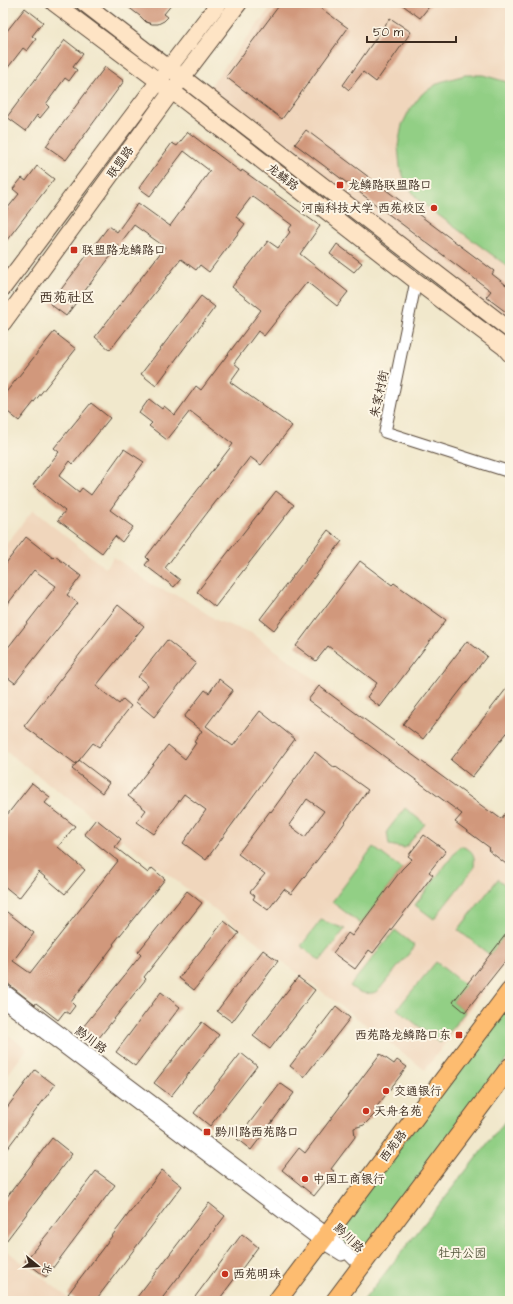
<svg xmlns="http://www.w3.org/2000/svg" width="513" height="1304" viewBox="0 0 513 1304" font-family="'Architects Daughter','LXGW WenKai TC',sans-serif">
	<rect width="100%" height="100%" fill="#fcf5e5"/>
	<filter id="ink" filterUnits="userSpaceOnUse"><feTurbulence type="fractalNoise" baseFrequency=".025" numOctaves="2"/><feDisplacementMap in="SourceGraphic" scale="8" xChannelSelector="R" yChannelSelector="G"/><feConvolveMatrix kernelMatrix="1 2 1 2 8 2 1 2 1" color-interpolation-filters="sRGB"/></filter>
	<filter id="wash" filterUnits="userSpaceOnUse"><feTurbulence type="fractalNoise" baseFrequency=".012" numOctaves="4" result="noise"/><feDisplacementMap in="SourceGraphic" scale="16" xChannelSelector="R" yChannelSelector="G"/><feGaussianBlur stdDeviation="0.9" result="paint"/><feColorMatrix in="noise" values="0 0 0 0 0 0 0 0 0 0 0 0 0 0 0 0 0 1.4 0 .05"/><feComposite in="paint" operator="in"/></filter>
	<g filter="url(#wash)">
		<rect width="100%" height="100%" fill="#f1e8cc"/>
		<!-- built -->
		<g fill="#f0d6bc">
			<path d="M274 3H510V325L207 90Z"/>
			<path d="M33 510 105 568 114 557 155 587 181 597 218 621 252 633 510 824V957L425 1070 3 749V548Z"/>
			<path d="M3 1031 27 1049 3 1081Z"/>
			<path d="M3 1248 73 1301H3Z"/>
		</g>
		<!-- green -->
		<g fill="#92cf85" stroke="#667c52">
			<path d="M465 75H483L507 82 510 84V268L418 200 406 183 400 167 398 146 402 125 409 111 422 94 440 82Z"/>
			<path d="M405 808 425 824 405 848 389 845 387 831Z"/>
			<path d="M460 846C474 850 475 855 474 868L434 919 415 905Z"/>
			<path d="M373 847 402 869 361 924 332 902Z"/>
			<path d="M498 879 510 889V929L490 955 458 930Z"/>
			<path d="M321 920 345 929 320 961 301 946Z"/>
			<path d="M395 930 415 946 378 991C368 996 358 993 350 986Z"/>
			<path d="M436 962 466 986 453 1002 465 1012 440 1043 397 1009Z"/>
			<path d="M510 1002V1055L361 1254 358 1256 355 1255 334 1233Z"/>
			<path d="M510 1115V1301H363Z"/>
		</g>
		<g id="blocks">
			<!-- building -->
			<g fill="#d1987b" fill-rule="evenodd">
				<path d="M123 3H173L164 14 168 17 164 21 158 24H152L146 22 140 16Z"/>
				<path d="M281 3H314L348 28 282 119 226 77Z"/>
				<path d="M400 3H432L420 18Z"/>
				<path d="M25 8 43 22 32 36 36 39 27 51 23 48 3 74V36Z"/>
				<path d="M390 18 411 32 376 82 363 72 349 90 343 85Z"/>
				<path d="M65 40 83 54 73 67 77 70 69 81 65 78 46 104 49 107 40 118 37 115 26 131 7 117Z"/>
				<path d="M105 67 124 81 66 160 46 146Z"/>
				<path d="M306 130 494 271 492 274 510 288V315L486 297 491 291 295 144Z"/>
				<path d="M188 132 241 172 242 170 320 226 300 254 348 292 337 306 307 282 264 336 258 331 234 363 240 368 230 382 292 426 261 465 250 457 165 568 180 580 174 587 145 565 149 560 146 557 233 444 190 411 167 440 149 426 152 423 139 413 149 399 162 409 164 406 175 415 196 386 201 390 261 310 232 287 268 241 278 248 290 232 288 230 292 225 252 196 236 217 245 224 209 272 200 265 196 270 181 259 110 350 95 337 165 247 134 225 66 316 50 304 109 226 117 232 138 203 170 226 210 171 184 151 150 196 139 188 172 143 177 146Z"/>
				<path d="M37 166 54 179 3 245V214L19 194 13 189 22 178 26 181Z"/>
				<path d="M337 244 362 263 354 272 330 254Z"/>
				<path d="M201 296 215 307 156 386 141 374Z"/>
				<path d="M54 332 76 349 19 421 3 408V396Z"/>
				<path d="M91 403 110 418 73 464 70 461 59 476 79 492 82 488 91 495 124 449 144 462 110 510 133 527 122 542 115 536 102 553 58 520 65 511 33 485 59 452 54 448Z"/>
				<path d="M276 491 294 505 215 607 197 592Z"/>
				<path d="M328 530 342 541 274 630 260 619Z"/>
				<path d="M26 537 53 558 55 556 81 576 67 595 78 603 15 683 3 674V654L56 586 34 570 3 610V567Z"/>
				<path d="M360 561 392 585 394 583 446 620 380 707 367 697 377 683 328 646 316 661 296 646Z"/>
				<path d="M118 605 144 626 96 686 119 704 123 699 131 706 99 747 93 743 76 764 24 726Z"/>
				<path d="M167 640 196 663 154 717 136 702 148 685 138 677Z"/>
				<path d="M467 641 487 656 423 739 403 724Z"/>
				<path d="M219 679 233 690 206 726 233 746 260 711 295 739 206 860 183 843 206 810 184 794 154 834 137 822 146 810 128 796 168 745 185 759 196 743 194 742 202 731 184 717 205 690 209 693Z"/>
				<path d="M510 684V729L472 777 451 760Z"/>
				<path d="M319 686 493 814V813L501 819 510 807V867L488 850 490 848 455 822 462 814 308 700Z"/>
				<path d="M315 752 335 768 336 767 368 790 328 846 291 894 284 889 268 910 253 899 255 896 250 892 265 874 238 854 270 811 271 812ZM307 799 324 811 305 837 289 825Z"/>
				<path d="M79 760 109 783 102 793 72 769Z"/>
				<path d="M32 783 50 797 45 803 75 826 58 847 85 870 65 894 39 872 19 898 3 885V820Z"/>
				<path d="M96 819 121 839 115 847 148 873 152 868 165 879 113 944 114 945 71 1002 75 1006 69 1014 65 1011 58 1020 36 1003 35 1005 7 983 3 982V909L34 933 13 961 30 973 118 861 84 834Z"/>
				<path d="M424 835 446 851 429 872 433 875 373 953 369 950 355 969 333 953 348 933 352 936 402 869 412 859 408 856Z"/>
				<path d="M187 891 202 903 144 977 146 979 98 1039 83 1027 141 955 138 952Z"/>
				<path d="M224 921 239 933 194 990 179 978Z"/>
				<path d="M510 929V955L465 1012 453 1002Z"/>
				<path d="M263 950 278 961 232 1022 217 1011Z"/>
				<path d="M298 977 315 990 270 1049 253 1036Z"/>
				<path d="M161 992 180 1007 135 1066 116 1052Z"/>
				<path d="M336 1006 350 1018 304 1077 290 1066Z"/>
				<path d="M202 1022 219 1035 171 1096 154 1083Z"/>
				<path d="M241 1053 257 1066 210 1126 194 1113Z"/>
				<path d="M380 1054 394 1064 397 1060 407 1067 375 1109V1114L364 1125 354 1128 355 1137 331 1169 334 1171 314 1196 282 1170 299 1148 305 1153Z"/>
				<path d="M35 1070 55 1085 3 1154V1113Z"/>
				<path d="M280 1083 294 1093 251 1150 237 1139Z"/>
				<path d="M52 1138 72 1154 3 1245V1202Z"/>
				<path d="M162 1170 182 1186 95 1301H78L68 1294Z"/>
				<path d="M96 1171 115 1185 46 1277 25 1261 54 1226Z"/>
				<path d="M209 1203 225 1216 160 1301H134Z"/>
				<path d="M242 1234 258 1247 218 1301H192Z"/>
			</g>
		</g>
	</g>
	<g filter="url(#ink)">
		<use href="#blocks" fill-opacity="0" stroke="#564638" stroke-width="1"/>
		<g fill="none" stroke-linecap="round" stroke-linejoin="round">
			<!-- street casing -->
			<g stroke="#564638" stroke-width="13">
				<g id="street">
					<path d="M416 281 385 432 510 472"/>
					<path d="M3 989 328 1234 361 1267"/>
					<path d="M3 1002 321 1242 342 1255"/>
				</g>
			</g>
			<!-- secondary casing -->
			<g stroke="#564638" stroke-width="18">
				<g id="secondary">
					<path d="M54 3 185 101 416 281 504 347 510 354"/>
					<path d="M84 3 162 63 182 77 510 330"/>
					<path d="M3 288C75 193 145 97 219 3"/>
					<path d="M3 323 172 91 239 3"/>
				</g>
			</g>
			<!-- primary casing -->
			<g stroke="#564638" stroke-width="20">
				<g id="primary">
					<path d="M277 1301 510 991"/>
					<path d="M335 1301 510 1067"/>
				</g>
			</g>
			<!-- street -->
			<use href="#street" stroke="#fff" stroke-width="11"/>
			<!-- secondary -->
			<use href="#secondary" stroke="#fee4c5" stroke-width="16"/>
			<!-- primary -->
			<use href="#primary" stroke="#fdbc6f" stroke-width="18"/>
		</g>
	</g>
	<!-- markers -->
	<g fill="#c8321e" stroke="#fcf5e5" stroke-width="1.5">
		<rect x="336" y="181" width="8" height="8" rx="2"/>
		<circle cx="434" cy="208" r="4"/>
		<rect x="70" y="246" width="8" height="8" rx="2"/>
		<rect x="455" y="1031" width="8" height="8" rx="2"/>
		<circle cx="386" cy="1091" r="4"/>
		<circle cx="366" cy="1111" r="4"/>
		<rect x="203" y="1128" width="8" height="8" rx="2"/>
		<circle cx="305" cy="1179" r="4"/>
		<circle cx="225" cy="1274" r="4"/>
	</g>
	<g text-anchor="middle" stroke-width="4" stroke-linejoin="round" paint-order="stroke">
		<!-- street labels -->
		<g font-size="12" fill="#3b2a1e" stroke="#fcf5e5">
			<text transform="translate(120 162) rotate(-54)" y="4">联盟路</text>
			<text transform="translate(283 177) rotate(38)" y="4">龙鳞路</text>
			<text transform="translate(379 394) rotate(-78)" y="4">朱家村街</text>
			<text transform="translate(91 1040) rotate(37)" y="4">黔川路</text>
			<text transform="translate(393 1146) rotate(-53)" y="4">西苑路</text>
			<text transform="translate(349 1238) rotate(44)" y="4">黔川路</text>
		</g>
		<!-- poi labels -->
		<g font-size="12" fill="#3b2a1e" stroke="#fcf5e5" text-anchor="start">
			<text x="348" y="189">龙鳞路联盟路口</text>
			<text x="426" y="212" text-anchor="end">河南科技大学 西苑校区</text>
			<text x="82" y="254">联盟路龙鳞路口</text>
			<text x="451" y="1039" text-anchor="end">西苑路龙鳞路口东</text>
			<text x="394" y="1095">交通银行</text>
			<text x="374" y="1115">天舟名苑</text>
			<text x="215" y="1136">黔川路西苑路口</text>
			<text x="313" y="1183">中国工商银行</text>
			<text x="233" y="1278">西苑明珠</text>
		</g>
		<!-- park labels -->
		<g font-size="12" fill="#515338" stroke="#fcf5e5">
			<text x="462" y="1257">牡丹公园</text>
		</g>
		<!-- quarter labels -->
		<g font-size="14" fill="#3b2a1e" stroke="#fcf5e5">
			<text x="67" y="302">西苑社区</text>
		</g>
	</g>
	<!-- margin -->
	<rect width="513" height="1304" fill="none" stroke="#fcf5e5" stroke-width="16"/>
	<!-- north arrow -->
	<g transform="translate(38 1266) rotate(108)" stroke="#fcf5e5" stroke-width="3" paint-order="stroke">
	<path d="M0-3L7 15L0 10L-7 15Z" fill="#3b2a1e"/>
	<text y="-6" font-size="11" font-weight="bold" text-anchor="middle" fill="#3b2a1e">北</text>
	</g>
	<!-- scale -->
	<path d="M367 36v6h89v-6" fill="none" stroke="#3b2a1e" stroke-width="2"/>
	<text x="373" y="36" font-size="12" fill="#3b2a1e" stroke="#fcf5e5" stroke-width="3" paint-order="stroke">50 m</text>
</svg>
